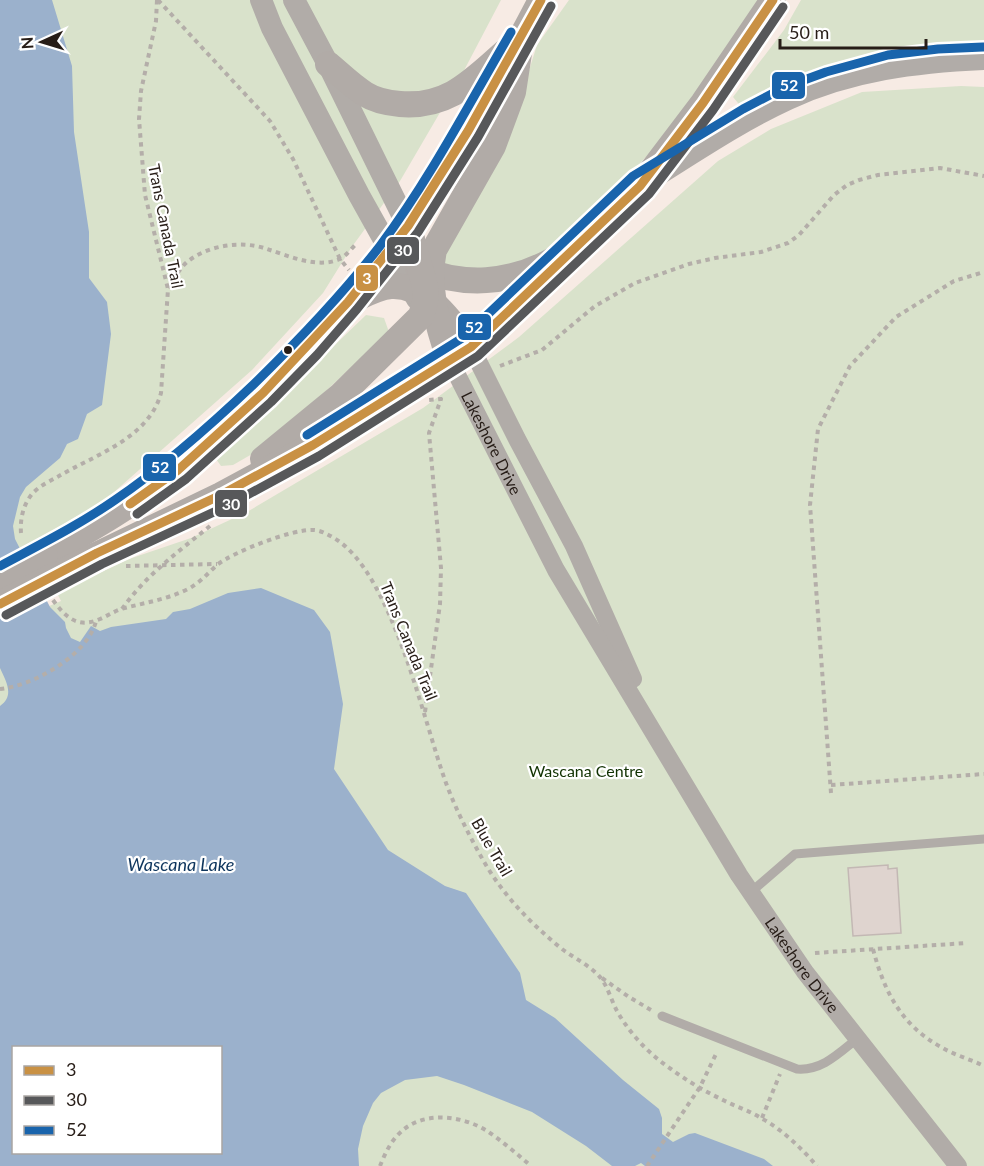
<svg xmlns="http://www.w3.org/2000/svg" width="984" height="1166" viewBox="0 0 984 1166" font-family="Lato,sans-serif">
	<rect width="100%" height="100%" fill="#f7ebe4"/>
	<!-- green -->
	<g fill="#d9e2cb" fill-rule="evenodd">
		<path d="M0 0H501L459 80 400 181 351 248 323 293 252 370 104 501 29 544 0 558Z"/>
		<path d="M569 0H760L727 52 659 143 583 224 544 255 510 273 445 268 444 248 514 118 537 45Z"/>
		<path d="M801 0H984V47H933L846 66 771 94 743 109 733 97 784 30Z"/>
		<path d="M961 86 984 87V1166H0V627L61 601 57 593 129 559 191 538 247 512 423 408 519 337 718 161 771 129 862 92ZM14 1048H220V1152H14Z"/>
		<path d="M366 315 384 318 389 332 268 445 233 465 221 466 216 459Z"/>
	</g>
	<!-- water -->
	<path fill="#9bb1cc" fill-rule="evenodd" d="M0 0H52L72 66 74 132 89 232V278L107 302 111 334 102 405 87 414 78 439 67 444 60 458 26 487 20 497 13 526 15 539 50 607 65 622 66 628 71 638 80 642 91 626 100 631 111 627 166 619 173 612 190 609 228 593 261 588 314 610 330 632 343 704 334 769 388 850 445 886 466 893 520 973 526 1000 555 1018 623 1080 659 1109 662 1118V1134L673 1142 689 1134 695 1133 764 1159 773 1166H645L641 1163 635 1166H612L586 1146 532 1112 464 1085 437 1076 405 1080 381 1093 373 1103 363 1126 358 1149 359 1166H0V706C15 696 6 681 0 668ZM14 1048H220V1152H14Z"/>
	<!-- building -->
	<path fill="#dfd4cf" stroke="#c3b8b4" stroke-width="1.5" d="M888 865V869L897 868 901 933 853 936 848 868Z"/>
	<g fill="none" stroke-linecap="round" stroke-linejoin="round">
		<!-- path -->
		<g stroke="#b4aea9" stroke-width="4" stroke-dasharray="4.5 4.5" stroke-linecap="butt">
			<path d="M158 0 270 121 293 159 340 259 349 270"/>
			<path d="M168 288C174 279 179 269 187 262 208 245 242 240 267 249 289 256 317 269 340 259 346 256 352 248 357 243"/>
			<path d="M500 366 542 350 595 306 635 283 689 264 715 258 761 252 788 243 799 235 834 195 847 185 859 180 878 175 940 168 984 176"/>
			<path d="M21 533C20 519 23 505 32 494 39 486 50 481 59 476 95 455 149 438 161 393L168 289 145 195 139 119 141 91 156 21 157 0"/>
			<path d="M126 566 217 564"/>
			<path d="M53 600C65 617 78 629 100 619 107 616 113 612 121 609 143 603 165 600 186 590 199 584 207 574 217 565 233 552 292 529 313 530 320 530 327 534 334 538 392 572 423 720 446 783 456 810 469 835 483 860 503 895 530 923 562 949 574 958 589 965 599 976 607 984 611 1000 617 1011 630 1034 649 1054 671 1069 687 1081 706 1092 725 1101 737 1107 750 1111 761 1118 783 1130 801 1148 817 1166"/>
			<path d="M122 609C146 575 178 552 210 526"/>
			<path d="M0 689C33 686 88 655 96 621"/>
			<path d="M425 712 440 604 441 568 429 433 441 399 429 400"/>
			<path d="M831 785 984 774"/>
			<path d="M831 793 810 505 818 429 850 366 896 317 954 281 984 272"/>
			<path d="M873 949C884 991 901 1025 941 1047 954 1055 970 1059 984 1066"/>
			<path d="M815 953 967 943"/>
			<path d="M602 978 629 997 651 1010"/>
			<path d="M762 1118 780 1074"/>
			<path d="M380 1166C384 1156 389 1145 396 1137 418 1110 460 1114 487 1131 502 1141 517 1154 531 1166"/>
			<path d="M647 1166 700 1087 717 1052"/>
		</g>
		<!-- service -->
		<g stroke="#b1aca8" stroke-width="9">
			<path d="M751 892 795 854 984 839"/>
			<path d="M662 1016 797 1069C822 1071 839 1053 858 1038"/>
		</g>
		<!-- minor -->
		<g stroke="#b1aca8" stroke-width="18">
			<path d="M471 347 517 439 574 546 633 679"/>
			<path id="s1" d="M450 361 556 570 739 875 805 972 958 1166"/>
		</g>
		<!-- tertiary -->
		<g stroke="#b1aca8" stroke-width="22">
			<path d="M261 0 272 28 359 195 417 299"/>
			<path d="M294 0 328 64 414 239"/>
			<path d="M646 182C693 153 738 122 788 99 850 70 917 62 984 59"/>
		</g>
		<!-- secondary -->
		<g stroke="#b1aba7" stroke-width="26">
			<path d="M328 64C340 74 352 86 365 94 376 101 388 103 400 104 448 108 472 81 505 52"/>
			<path d="M418 268C463 287 510 284 553 260"/>
			<path d="M351 301C364 295 377 287 391 286 427 284 451 322 471 347"/>
			<path d="M450 361C438 327 426 286 434 250L493 146 513 92 519 53"/>
			<path d="M263 459 341 395 421 316 426 298 425 286 408 226"/>
			<path d="M45 555C91 529 137 503 178 469 196 455 212 439 229 424 294 364 358 300 408 226 457 155 501 77 541 0"/>
			<path d="M55 575 221 495 313 445 471 347 640 186 703 103 773 0"/>
		</g>
		<!-- secondary-bridge -->
		<g stroke="#b1aba7" stroke-width="26">
			<path d="M0 579 45 555"/>
			<path d="M0 604 55 575"/>
		</g>
		<!-- bus-1 casing -->
		<g stroke="#fff" stroke-width="14">
			<g id="bus-1">
				<path d="M130 504 178 470 263 393 348 302 408 226 468 131 541 0"/>
				<path d="M0 604 97 553 221 495 313 445 471 347 640 186 703 103 773 0"/>
			</g>
		</g>
		<!-- bus-2 casing -->
		<g stroke="#fff" stroke-width="14">
			<g id="bus-2">
				<path d="M137 514 186 479 271 402 317 355 357 309 418 232 478 137 551 6"/>
				<path d="M6 615 102 564 227 506 319 456 478 356 649 194 713 110 783 7"/>
			</g>
		</g>
		<!-- bus-3 casing -->
		<g stroke="#fff" stroke-width="14">
			<g id="bus-3">
				<path d="M307 435 464 337 633 176 743 109 785 87 826 72 888 55 938 49 983 47"/>
				<path d="M0 566C39 545 79 525 115 500 165 466 211 425 254 384 299 340 342 295 380 246 430 179 469 104 511 32"/>
			</g>
		</g>
		<!-- bus-1 -->
		<use href="#bus-1" stroke="#c99144" stroke-width="9"/>
		<!-- bus-2 -->
		<use href="#bus-2" stroke="#57585a" stroke-width="9"/>
		<!-- bus-3 -->
		<use href="#bus-3" stroke="#1964ac" stroke-width="9"/>
	</g>
	<!-- markers -->
	<circle fill="#271d17" stroke="#fff" stroke-width="2" cx="288" cy="350" r="5"/>
	<g text-anchor="middle" stroke-width="4.5" stroke-linejoin="round" paint-order="stroke">
		<!-- street labels -->
		<g font-size="16" fill="#271d17" stroke="#fff">
			<text transform="translate(166 226) rotate(79)" y="6">Trans Canada Trail</text>
			<text dy="6" stroke="none"><textPath href="#s1" startOffset="92">Lakeshore Drive</textPath></text>
			<text transform="translate(409 641) rotate(68)" y="6">Trans Canada Trail</text>
			<text transform="translate(492 847) rotate(60)" y="6">Blue Trail</text>
			<text dy="6" stroke="none"><textPath href="#s1" startOffset="700">Lakeshore Drive</textPath></text>
		</g>
		<!-- park labels -->
		<g font-size="16" fill="#113202" stroke="#fff">
			<text x="586" y="777">Wascana Centre</text>
		</g>
		<!-- water labels -->
		<g font-size="18" font-style="italic" fill="#0e355d" stroke="#fff">
			<text x="181" y="871">Wascana Lake</text>
		</g>
	</g>
	<g stroke="#fff" stroke-width="2">
		<rect x="771" y="71" width="35" height="29" rx="6" fill="#1964ac"/>
		<rect x="386" y="236" width="34" height="29" rx="6" fill="#57585a"/>
		<rect x="355" y="264" width="24" height="28" rx="6" fill="#c99144"/>
		<rect x="457" y="313" width="35" height="28" rx="6" fill="#1964ac"/>
		<rect x="142" y="453" width="35" height="29" rx="6" fill="#1964ac"/>
		<rect x="214" y="489" width="34" height="29" rx="6" fill="#57585a"/>
	</g>
	<g font-size="16" text-anchor="middle" font-weight="bold" fill="#fff">
		<text x="789" y="91">52</text>
		<text x="403" y="256">30</text>
		<text x="367" y="284">3</text>
		<text x="474" y="333">52</text>
		<text x="160" y="473">52</text>
		<text x="231" y="510">30</text>
	</g>
	<!-- legend -->
	<rect x="12" y="1046" width="210" height="108" fill="#ffffff" stroke="#a9a5a2" stroke-width="1.5"/>
	<rect x="24" y="1066" width="30" height="9" fill="#c99144" stroke="#a9a5a2" stroke-width="1.5"/>
	<text x="66" y="1076" font-size="18" fill="#271d17">3</text>
	<rect x="24" y="1096" width="30" height="9" fill="#57585a" stroke="#a9a5a2" stroke-width="1.5"/>
	<text x="66" y="1106" font-size="18" fill="#271d17">30</text>
	<rect x="24" y="1126" width="30" height="9" fill="#1964ac" stroke="#a9a5a2" stroke-width="1.5"/>
	<text x="66" y="1136" font-size="18" fill="#271d17">52</text>
	<!-- north arrow -->
	<g transform="translate(42 42) rotate(266)" stroke="#ffffff" stroke-width="4.5" paint-order="stroke">
	<path d="M0-4.5L10 22L0 15L-10 22Z" fill="#271d17"/>
	<text y="-9" font-size="16" font-weight="bold" text-anchor="middle" fill="#271d17">N</text>
	</g>
	<!-- scale -->
	<path d="M780 39v9h146v-9" fill="none" stroke="#271d17" stroke-width="3"/>
	<text x="789" y="39" font-size="18" fill="#271d17" stroke="#ffffff" stroke-width="4.5" paint-order="stroke">50 m</text>
</svg>
